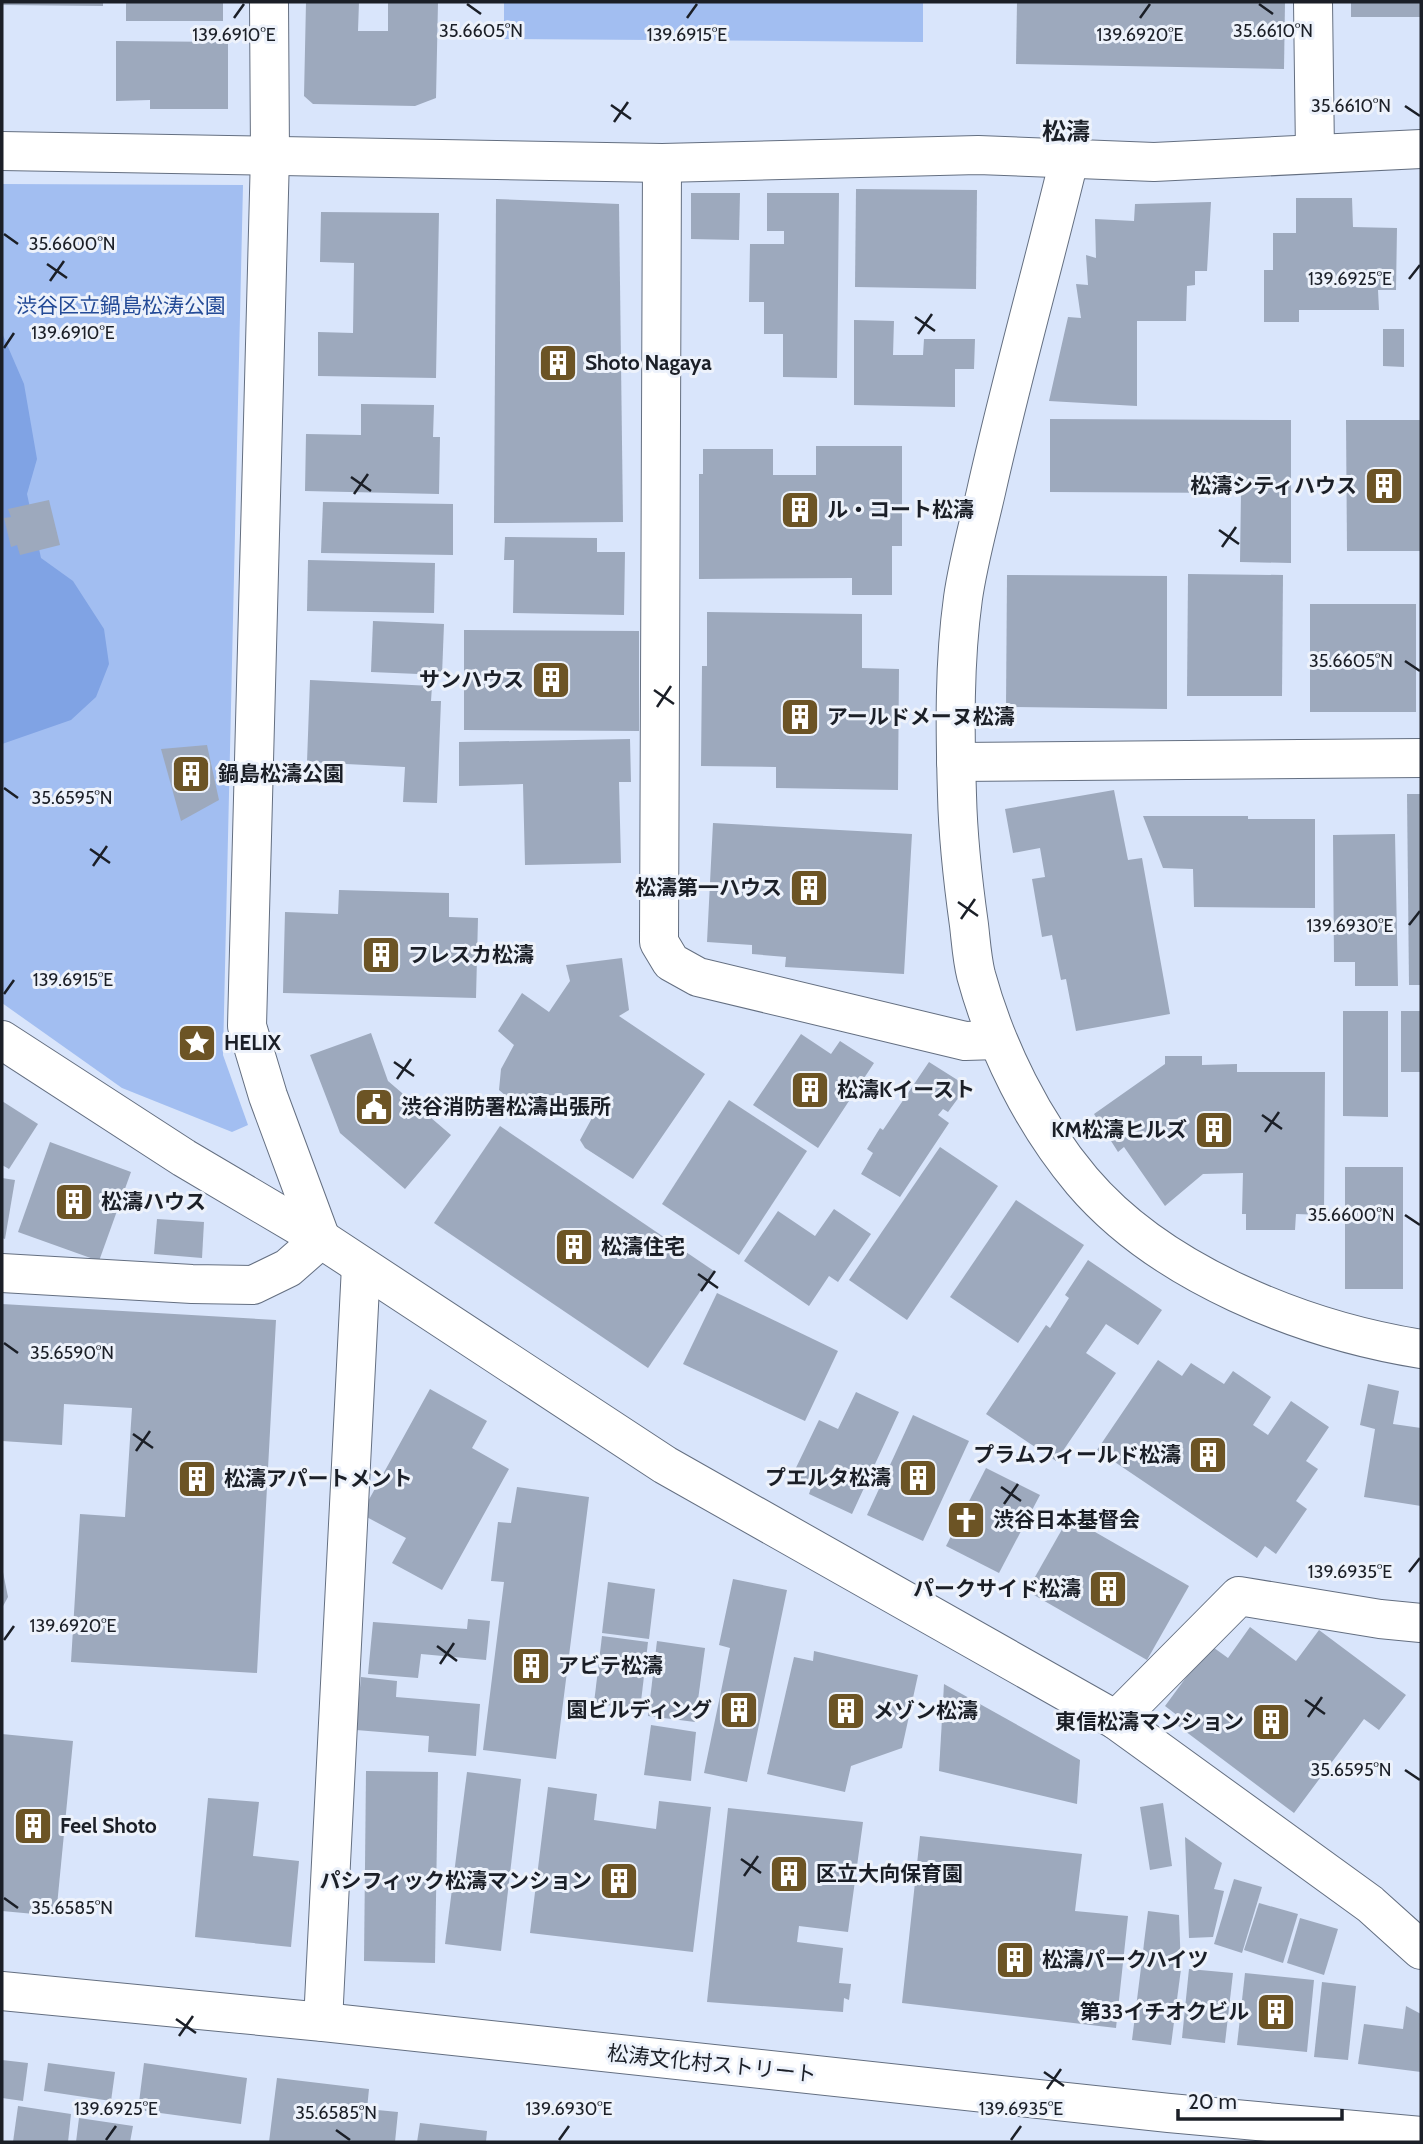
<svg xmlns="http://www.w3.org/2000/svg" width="1423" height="2144" viewBox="0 0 1423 2144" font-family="Cabin,'Noto Sans JP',sans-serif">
	<rect width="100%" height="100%" fill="#d9e5fb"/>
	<!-- green -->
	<g fill="#a2bef1">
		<path d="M504 2H923V42L504 39Z"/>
		<path d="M2 184 243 185 223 1055 248 1125 232 1132 122 1088 2 1003Z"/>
	</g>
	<!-- water -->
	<path fill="#80a3e4" d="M2 333 24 384 37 459 27 494 41 558 73 581 104 629 109 664 96 697 71 720 2 744Z"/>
	<!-- building -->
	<g fill="#9da9bd">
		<path d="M2 2H103V6L2 5Z"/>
		<rect x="126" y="2" width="97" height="19"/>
		<path d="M306 2H359L358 31H388V2H438L436 98 415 106 313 104 304 96Z"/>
		<path d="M1017 2H1285L1284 69 1016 64Z"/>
		<rect x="1351" y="2" width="70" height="15"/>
		<path d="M116 41 228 42V109H150V100L116 101Z"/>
		<path d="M856 189 977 190 976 289 855 287Z"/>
		<path d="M691 193H740L739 240 691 239Z"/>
		<path d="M767 193H839L837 378 783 377V334H764V302H749L750 244H784V231H767Z"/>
		<path d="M1296 198H1352L1353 227 1397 228 1396 290H1378L1379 310H1299V322H1264V270H1273V233H1296Z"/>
		<path d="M496 199 619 204 623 522 494 523Z"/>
		<path d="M1211 202 1207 271H1195V285L1187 286 1186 321H1137V406L1049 401 1068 317 1081 318 1076 284 1088 285 1086 255 1096 258 1095 219 1134 221 1135 204Z"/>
		<path d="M321 212 439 213 436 378 318 376V332L353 333 354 263 320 262Z"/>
		<path d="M854 320 894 321 893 355H923L924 339H975L974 369H955V407L854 405Z"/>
		<path d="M1383 329H1404V367L1383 366Z"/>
		<path d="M361 404 434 405 433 437H440L439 494 305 491 306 434 361 435Z"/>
		<path d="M1050 419 1291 420V563L1240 562 1241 493 1050 492Z"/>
		<path d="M1346 420H1421V551H1347Z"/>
		<path d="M816 446H902V546H892V595H852V578L699 579V474H703V449H773V475H816Z"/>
		<path d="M49 500 60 545 20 555 17 545 11 547 4 518 11 517 8 509Z"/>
		<path d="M323 502 453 504V555L321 553Z"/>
		<path d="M505 537 597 538V552H625L624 615 513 613 514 560H504Z"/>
		<path d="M308 560 435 563 434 613 307 611Z"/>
		<path d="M1188 574 1283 575 1282 696H1187Z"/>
		<path d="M1007 575 1167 576V709L1006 707Z"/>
		<rect x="1310" y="604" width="106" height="108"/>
		<path d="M707 612 862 614V668L899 669 898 790 776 788V767L701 766 702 666H707Z"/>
		<path d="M373 621 444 624 442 675 371 672Z"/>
		<path d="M464 630 639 631V731L464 730Z"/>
		<path d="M310 680 432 686 431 701H441L437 803 403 802 405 767 307 762Z"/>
		<path d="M630 739 631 782H619L621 863 525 865 523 784 459 786V742Z"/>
		<path d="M207 745 219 800 181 821 161 749Z"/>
		<path d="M1114 790 1128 860 1142 858 1170 1014 1076 1031 1066 979 1061 980 1052 935 1042 937 1032 879 1045 877 1040 848 1013 853 1005 809Z"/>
		<path d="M1407 794H1421V985H1409Z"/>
		<path d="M1143 816H1248V819H1315V908L1194 907 1193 869 1163 868Z"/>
		<path d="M713 823 912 834 904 974 785 967 786 957 752 954V945L707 942Z"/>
		<path d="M1395 834 1398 986H1355V962H1334L1333 835Z"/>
		<path d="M339 890 449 893V917L478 918 476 998 283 993 285 912 338 914Z"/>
		<path d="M622 958 629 1010 619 1016 705 1074 633 1179 585 1148 580 1140 592 1118 557 1095 529 1115 499 1090 501 1069 514 1045 498 1031 522 993 549 1012 570 981 566 965Z"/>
		<path d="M1343 1011H1388V1117L1343 1116Z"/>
		<rect x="1401" y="1011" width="20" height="61"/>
		<path d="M371 1033 388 1081 451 1135 405 1189 340 1133 310 1055Z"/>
		<path d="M801 1034 831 1054 840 1041 874 1063 818 1148 753 1105Z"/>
		<path d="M1165 1056H1202V1065L1237 1064V1072H1325L1324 1215 1296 1214 1295 1230H1246V1214H1242L1243 1173 1203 1174 1165 1206 1124 1147 1118 1152 1094 1114 1165 1064Z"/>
		<path d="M929 1062 967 1086 948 1112 943 1109 938 1115 949 1123 900 1197 861 1174 873 1153 867 1149 880 1128 883 1130Z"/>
		<path d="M729 1100 807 1151 739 1255 662 1204Z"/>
		<path d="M2 1101 38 1124 9 1169 2 1165Z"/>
		<path d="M500 1126 714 1271 648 1368 434 1223Z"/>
		<path d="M50 1142 131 1172 99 1261 18 1232Z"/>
		<path d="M940 1147 998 1186 907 1320 849 1280Z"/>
		<rect x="1345" y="1167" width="58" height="122"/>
		<path d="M2 1178 15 1180 5 1239 2 1238Z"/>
		<path d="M1016 1200 1084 1245 1018 1343 950 1297Z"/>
		<path d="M834 1209 871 1234 838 1282 829 1276 809 1306 744 1261 778 1211 815 1236Z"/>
		<path d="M157 1219 204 1222 202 1258 154 1254Z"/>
		<path d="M1088 1260 1162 1310 1138 1345 1106 1324 1086 1353 1116 1373 1056 1461 986 1414 1046 1325 1050 1328 1069 1298 1065 1295Z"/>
		<path d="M717 1293 838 1351 805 1421 683 1364Z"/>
		<path d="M2 1304 276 1320 257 1673 71 1662 80 1514 125 1517 132 1408 64 1404 62 1445 2 1441Z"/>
		<path d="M1158 1360 1182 1376 1191 1363 1224 1384 1233 1371 1271 1397 1253 1425 1268 1435 1291 1401 1329 1427 1306 1461 1318 1469 1296 1501 1307 1509 1276 1554 1265 1546 1257 1558 1097 1450Z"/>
		<path d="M1368 1384 1399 1391 1393 1424 1421 1428V1506L1364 1497 1375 1429 1360 1425Z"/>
		<path d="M430 1389 487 1421 472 1448 509 1469 442 1590 392 1563 406 1538 361 1514Z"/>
		<path d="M856 1392 899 1412 852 1514 809 1494 812 1485 792 1476 819 1420 838 1429Z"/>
		<path d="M913 1415 969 1441 923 1541 867 1515Z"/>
		<path d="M986 1468 1040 1495 999 1573 946 1546Z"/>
		<path d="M517 1487 589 1497 556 1759 483 1750 504 1582 491 1581 498 1522 511 1523Z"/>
		<path d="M1069 1517 1189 1586 1147 1660 1027 1591Z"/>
		<path d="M2 1567 8 1597 2 1608Z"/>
		<path d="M733 1579 787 1590 747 1782 704 1773 730 1648 719 1645Z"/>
		<path d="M608 1582 655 1589 649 1639 602 1633Z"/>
		<path d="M468 1619 490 1621 486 1660 421 1654 418 1678 368 1674 373 1622 467 1629Z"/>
		<path d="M1250 1627 1296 1661 1319 1630 1406 1695 1379 1730 1364 1719 1294 1813 1177 1725 1182 1719 1165 1706 1210 1645 1228 1658Z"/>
		<path d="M602 1636 648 1642 640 1710 594 1703Z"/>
		<path d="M657 1641 705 1648 695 1722 648 1716Z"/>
		<path d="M814 1651 918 1675 902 1748 851 1766 845 1792 767 1774 794 1657 813 1661Z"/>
		<path d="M361 1677 397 1681 396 1697 480 1704 476 1756 428 1752 429 1736 356 1730Z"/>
		<path d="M944 1684 1080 1760 1077 1804 939 1771Z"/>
		<path d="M651 1725 696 1732 691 1781 644 1775Z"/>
		<path d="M2 1734 73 1741 56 1916 2 1911Z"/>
		<path d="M366 1771 438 1772 435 1963 364 1961Z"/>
		<path d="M467 1772 521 1779 501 1951 445 1944Z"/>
		<path d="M548 1787 597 1794 594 1820 656 1829 659 1801 711 1807 693 1952 530 1933Z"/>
		<path d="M208 1798 259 1802 253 1856 299 1861 291 1947 195 1937Z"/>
		<path d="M1163 1803 1172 1866 1150 1870 1140 1807Z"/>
		<path d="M728 1808 863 1822 848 1932 799 1926 797 1942 843 1948 839 1983 851 1984 849 2000 844 1998 843 2012 707 2002Z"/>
		<path d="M920 1836 1082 1854 1075 1911 1128 1916 1116 2028 902 2003Z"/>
		<path d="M1185 1837 1222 1863 1214 1889 1224 1891 1213 1937 1189 1938Z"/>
		<path d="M1234 1879 1262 1887 1242 1953 1214 1944Z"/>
		<path d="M1259 1903 1298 1914 1283 1963 1244 1950Z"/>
		<path d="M1148 1911 1179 1915 1181 1969 1171 2045 1132 2040Z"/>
		<path d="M1300 1918 1338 1929 1324 1975 1287 1963Z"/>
		<path d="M1189 1969 1233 1973 1225 2043 1182 2038Z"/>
		<path d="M1245 1973 1314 1980 1307 2052 1237 2045Z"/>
		<path d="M1322 1982 1356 1986 1348 2060 1314 2057Z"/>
		<path d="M1406 2006 1421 2014V2072L1358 2064 1364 2024 1403 2029Z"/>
		<path d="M2 2060 28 2063 23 2101 2 2098Z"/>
		<path d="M48 2063 115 2072 111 2101 44 2091Z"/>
		<path d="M144 2063 247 2078 241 2124 138 2110Z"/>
		<path d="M277 2078 369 2089 367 2109 398 2112 395 2142H269Z"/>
		<path d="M18 2106 71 2114 68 2142H13Z"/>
		<path d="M79 2118 133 2126 130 2142H76Z"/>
		<path d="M420 2123 487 2131 486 2142H417Z"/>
	</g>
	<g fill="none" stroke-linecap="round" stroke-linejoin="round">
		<!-- minor casing -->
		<g stroke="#646f81" stroke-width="40">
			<g id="minor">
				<path d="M269 2 270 155 247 1026 268 1096 321 1239"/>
				<path d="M1313 2 1315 153"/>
				<path d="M2 151 662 163 978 155 1154 162 1421 149"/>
				<path d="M1069 160C1042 271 1011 380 986 492 978 527 968 563 963 598 954 663 955 730 957 795 958 838 963 882 969 925 971 942 972 959 976 975 996 1048 1033 1123 1082 1181 1161 1274 1303 1330 1421 1349"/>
				<path d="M662 163 659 942 671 962 698 977 965 1041 997 1040"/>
				<path d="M956 762 1421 758"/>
				<path d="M2 1040 184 1158 321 1239 665 1465 1116 1720 1370 1904 1421 1950"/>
				<path d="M2 1273 192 1284 253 1285 288 1268 321 1239"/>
				<path d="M1116 1720 1239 1596 1380 1619 1421 1623"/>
				<path d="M2 1991 323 2022 1169 2113 1421 2136"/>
				<path d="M323 2022 361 1266"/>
			</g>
		</g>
		<!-- minor -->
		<use href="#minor" stroke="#fff" stroke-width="38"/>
	</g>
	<!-- ticks -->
	<path fill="none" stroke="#1b1f27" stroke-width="2.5" d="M467 4 481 14M1259 4 1273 14M234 18 244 4M687 18 697 4M1140 18 1150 4M611 105 631 119M1405 106 1420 116M614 122 628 102M4 234 18 244M47 264 67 278M1409 279 1420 265M50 281 64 261M915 317 935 331M918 334 932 314M4 348 14 333M351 477 371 491M354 494 368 474M1219 530 1239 544M1222 547 1236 527M1405 661 1420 671M654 690 674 704M657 707 671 686M4 788 18 798M90 849 110 863M93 866 107 846M958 902 978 916M961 919 975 899M1409 925 1420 911M4 994 14 980M394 1062 414 1076M397 1079 411 1059M1262 1115 1282 1129M1265 1132 1279 1112M1405 1215 1420 1225M698 1274 718 1288M701 1291 715 1271M4 1343 18 1353M133 1434 153 1448M136 1451 150 1431M1001 1487 1021 1501M1004 1504 1018 1484M1409 1572 1420 1558M4 1640 14 1626M437 1646 457 1661M440 1664 454 1643M1305 1700 1325 1714M1308 1717 1322 1697M1405 1770 1420 1780M741 1859 761 1873M744 1876 758 1856M4 1898 18 1908M176 2019 196 2033M179 2036 193 2016M1044 2072 1064 2086M1047 2089 1061 2069M336 2130 350 2140M106 2140 116 2126M559 2140 569 2126M1011 2140 1021 2126"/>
	<!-- icons -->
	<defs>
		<g id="building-square" transform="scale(2.0125)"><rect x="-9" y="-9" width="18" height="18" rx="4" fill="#6c5425" stroke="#edf2fb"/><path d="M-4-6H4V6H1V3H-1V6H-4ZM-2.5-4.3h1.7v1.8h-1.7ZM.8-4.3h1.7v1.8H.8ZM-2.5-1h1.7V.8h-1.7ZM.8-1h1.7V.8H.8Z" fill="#fff"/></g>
		<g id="sight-square" transform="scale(2.0125)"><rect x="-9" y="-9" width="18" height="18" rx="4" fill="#6c5425" stroke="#edf2fb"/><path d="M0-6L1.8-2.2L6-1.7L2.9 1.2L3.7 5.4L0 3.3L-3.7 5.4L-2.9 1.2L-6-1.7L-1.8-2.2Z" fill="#fff"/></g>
		<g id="civic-square" transform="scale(2.0125)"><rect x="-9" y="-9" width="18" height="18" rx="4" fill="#6c5425" stroke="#edf2fb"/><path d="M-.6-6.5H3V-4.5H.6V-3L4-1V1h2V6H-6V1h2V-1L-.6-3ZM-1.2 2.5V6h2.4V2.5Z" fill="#fff"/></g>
		<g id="church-square" transform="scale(2.0125)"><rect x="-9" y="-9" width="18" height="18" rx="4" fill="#6c5425" stroke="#edf2fb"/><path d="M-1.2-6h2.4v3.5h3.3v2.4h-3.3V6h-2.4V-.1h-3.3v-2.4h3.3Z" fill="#fff"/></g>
	</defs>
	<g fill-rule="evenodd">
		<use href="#building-square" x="558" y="363"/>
		<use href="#building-square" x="1384" y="486"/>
		<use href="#building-square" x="800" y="510"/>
		<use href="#building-square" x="551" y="680"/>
		<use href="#building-square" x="800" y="717"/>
		<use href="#building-square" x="191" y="774"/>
		<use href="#building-square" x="809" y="888"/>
		<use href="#building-square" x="381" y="955"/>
		<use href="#sight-square" x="197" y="1043"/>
		<use href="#building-square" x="810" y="1090"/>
		<use href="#civic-square" x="374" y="1107"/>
		<use href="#building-square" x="1214" y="1130"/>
		<use href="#building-square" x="74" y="1202"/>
		<use href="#building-square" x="574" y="1247"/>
		<use href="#building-square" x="1208" y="1455"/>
		<use href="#building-square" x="918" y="1478"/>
		<use href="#building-square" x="197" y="1479"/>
		<use href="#church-square" x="966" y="1520"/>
		<use href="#building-square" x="1108" y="1589"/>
		<use href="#building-square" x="531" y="1666"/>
		<use href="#building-square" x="739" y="1710"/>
		<use href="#building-square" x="846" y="1711"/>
		<use href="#building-square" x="1271" y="1722"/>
		<use href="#building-square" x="33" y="1826"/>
		<use href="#building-square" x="789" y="1874"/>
		<use href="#building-square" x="619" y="1881"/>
		<use href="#building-square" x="1015" y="1960"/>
		<use href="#building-square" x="1276" y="2012"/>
	</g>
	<g text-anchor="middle" stroke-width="6" stroke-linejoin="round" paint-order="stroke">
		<!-- park labels -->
		<g font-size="21" fill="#244b97" stroke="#edf2fb">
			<text x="121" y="313">渋谷区立鍋島松涛公園</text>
		</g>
		<!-- poi labels -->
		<g font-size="21" font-weight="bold" fill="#1b1f27" stroke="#edf2fb" text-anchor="start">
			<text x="585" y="370">Shoto Nagaya</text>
			<text x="1357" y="493" text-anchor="end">松濤シティハウス</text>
			<text x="827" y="517">ル・コート松濤</text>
			<text x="524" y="687" text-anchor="end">サンハウス</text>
			<text x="827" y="724">アールドメーヌ松濤</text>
			<text x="218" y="781">鍋島松濤公園</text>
			<text x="782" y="895" text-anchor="end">松濤第一ハウス</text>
			<text x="408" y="962">フレスカ松濤</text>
			<text x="224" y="1050">HELIX</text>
			<text x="837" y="1097">松濤Kイースト</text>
			<text x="401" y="1114">渋谷消防署松濤出張所</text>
			<text x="1187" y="1137" text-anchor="end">KM松濤ヒルズ</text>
			<text x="101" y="1209">松濤ハウス</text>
			<text x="601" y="1254">松濤住宅</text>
			<text x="1181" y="1462" text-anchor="end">プラムフィールド松濤</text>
			<text x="891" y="1485" text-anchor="end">プエルタ松濤</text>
			<text x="224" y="1486">松濤アパートメント</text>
			<text x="993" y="1527">渋谷日本基督会</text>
			<text x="1081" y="1596" text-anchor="end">パークサイド松濤</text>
			<text x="558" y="1673">アビテ松濤</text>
			<text x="712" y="1717" text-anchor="end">園ビルディング</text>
			<text x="873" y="1718">メゾン松濤</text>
			<text x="1244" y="1729" text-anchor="end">東信松濤マンション</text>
			<text x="60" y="1833">Feel Shoto</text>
			<text x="816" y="1881">区立大向保育園</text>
			<text x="592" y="1888" text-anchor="end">パシフィック松濤マンション</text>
			<text x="1042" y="1967">松濤パークハイツ</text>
			<text x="1249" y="2019" text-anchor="end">第33イチオクビル</text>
		</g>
		<!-- street labels -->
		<g font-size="21" fill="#1b1f27" stroke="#edf2fb">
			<text transform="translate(712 2064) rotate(6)" y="7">松涛文化村ストリート</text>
		</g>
		<!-- quarter labels -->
		<g font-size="24" font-weight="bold" fill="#1b1f27" stroke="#edf2fb">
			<text x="1066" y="140">松濤</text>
		</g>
	</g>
	<g font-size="18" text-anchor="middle" fill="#1b1f27" stroke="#edf2fb" stroke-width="6" stroke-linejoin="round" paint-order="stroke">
		<text x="1273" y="37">35.6610°N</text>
		<text x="481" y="37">35.6605°N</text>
		<text x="234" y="41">139.6910°E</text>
		<text x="687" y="41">139.6915°E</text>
		<text x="1140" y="41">139.6920°E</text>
		<text x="1351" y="112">35.6610°N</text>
		<text x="72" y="250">35.6600°N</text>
		<text x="1350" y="285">139.6925°E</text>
		<text x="73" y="339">139.6910°E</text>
		<text x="1351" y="667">35.6605°N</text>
		<text x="72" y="804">35.6595°N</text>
		<text x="1350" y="932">139.6930°E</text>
		<text x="73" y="986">139.6915°E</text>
		<text x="1351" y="1221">35.6600°N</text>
		<text x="72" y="1359">35.6590°N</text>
		<text x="1350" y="1578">139.6935°E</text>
		<text x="73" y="1632">139.6920°E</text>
		<text x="1351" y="1776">35.6595°N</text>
		<text x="72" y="1914">35.6585°N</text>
		<text x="116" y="2115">139.6925°E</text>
		<text x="569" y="2115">139.6930°E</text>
		<text x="1021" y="2115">139.6935°E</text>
		<text x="336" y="2119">35.6585°N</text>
	</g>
	<!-- border -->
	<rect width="1423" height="2144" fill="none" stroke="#1b1f27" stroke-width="7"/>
	<!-- scale -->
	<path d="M1178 2109v10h164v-10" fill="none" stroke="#1b1f27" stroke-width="3.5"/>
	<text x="1188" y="2109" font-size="21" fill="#1b1f27" stroke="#edf2fb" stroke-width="5" paint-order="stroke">20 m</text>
</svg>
